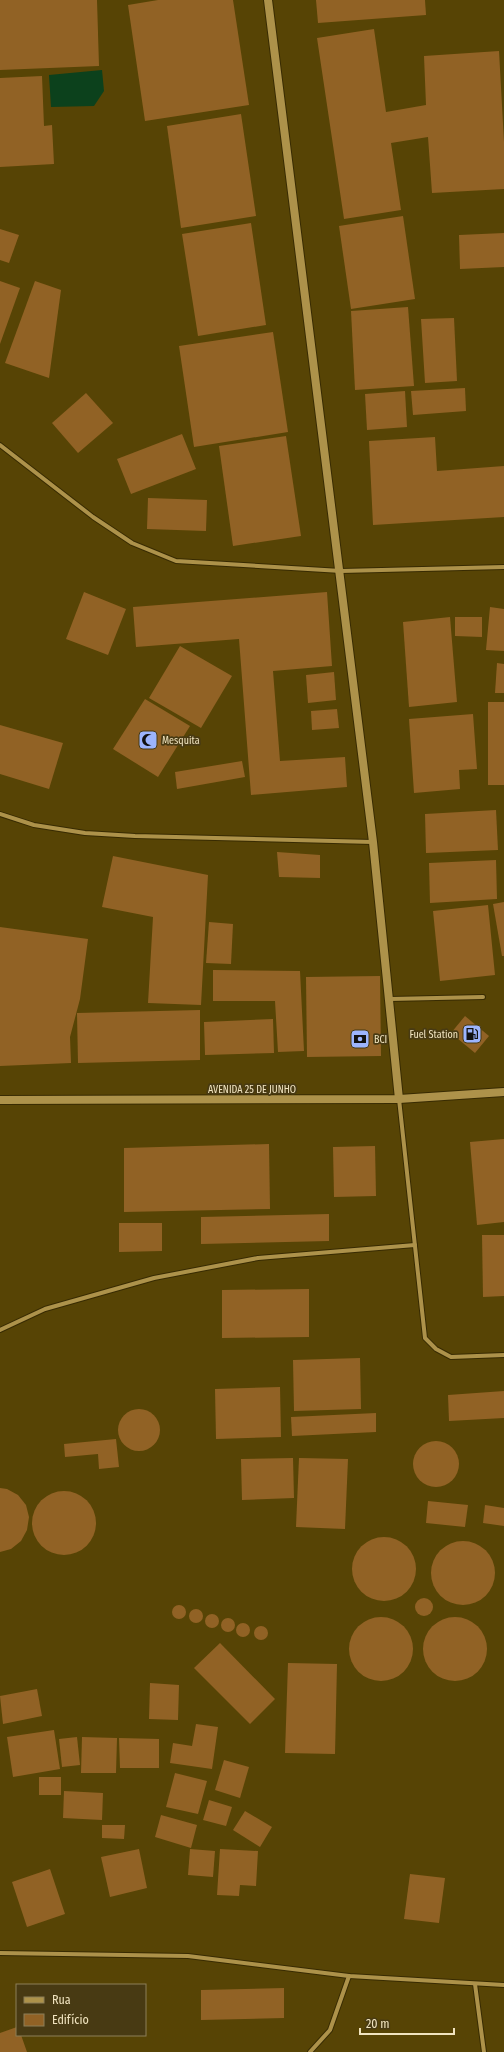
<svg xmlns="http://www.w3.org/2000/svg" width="504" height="2052" viewBox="0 0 504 2052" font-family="'Fira Sans Condensed',sans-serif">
	<rect width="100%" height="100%" fill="#574405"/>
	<!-- water -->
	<path fill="#0c411c" d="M102 70 104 91 94 106 51 107 49 75Z"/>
	<!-- building -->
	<g fill="#916225">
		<path d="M0 0H97L99 66 0 70Z"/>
		<path d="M158 0H233L249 105 145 121 128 5Z"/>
		<path d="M316 0H425L426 15 318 23Z"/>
		<path d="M374 29 386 112 426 105 424 56 499 51 504 142V189L432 193 428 137 391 143 401 210 344 219 317 38Z"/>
		<path d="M42 76 44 126 52 125 54 164 0 167V78Z"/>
		<path d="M241 114 256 216 181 228 167 126Z"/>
		<path d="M403 216 415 299 351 309 339 226Z"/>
		<path d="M251 223 266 325 198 336 182 234Z"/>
		<path d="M0 229 19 235 9 263 0 260Z"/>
		<path d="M504 233V267L460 269 459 235Z"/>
		<path d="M0 281 20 288 0 344Z"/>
		<path d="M35 281 61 290 49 378 5 363Z"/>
		<path d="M408 307 414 386 355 390 351 311Z"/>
		<path d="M454 318 457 381 425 383 421 319Z"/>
		<path d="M273 332 288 432 194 447 179 346Z"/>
		<path d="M465 388 466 411 413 415 411 391Z"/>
		<path d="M405 391 407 427 367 430 365 394Z"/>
		<path d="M86 393 113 423 78 453 52 423Z"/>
		<path d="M182 434 196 469 131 494 117 459Z"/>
		<path d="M286 436 301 536 233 546 219 446Z"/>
		<path d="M435 437 437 471 504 466V517L373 525 369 441Z"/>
		<path d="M148 498 207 500 206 531 147 529Z"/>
		<path d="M84 592 126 609 108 655 66 639Z"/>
		<path d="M327 592 332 666 273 671 280 761 345 757 347 787 251 795 239 639 136 647 133 607Z"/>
		<path d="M490 607 504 609V651L486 650Z"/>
		<path d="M450 617 457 702 409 707 403 622Z"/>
		<path d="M455 617H482V637L455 636Z"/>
		<path d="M180 646 232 676 201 728 149 698Z"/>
		<path d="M497 663 504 664V693H495Z"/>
		<path d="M334 672 336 700 308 703 306 675Z"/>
		<path d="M145 699 190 726 158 777 113 749Z"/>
		<rect x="488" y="702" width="16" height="83"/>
		<path d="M337 709 339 728 312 730 311 711Z"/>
		<path d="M473 714 477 769 459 770 460 789 414 793 409 719Z"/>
		<path d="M0 725 63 743 49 789 0 774Z"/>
		<path d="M242 761 245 777 177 789 175 772Z"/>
		<path d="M496 810 498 850 426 853 425 814Z"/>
		<path d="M277 852 320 855V878L279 877Z"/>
		<path d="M113 856 208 875 201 1005 148 1003 153 917 102 907Z"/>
		<path d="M496 860 497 899 430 903 429 863Z"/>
		<path d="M504 902V956H502L493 904Z"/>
		<path d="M488 905 495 975 440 981 433 911Z"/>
		<path d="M209 922 233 924 231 964 206 963Z"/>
		<path d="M0 927 88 939 80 999 70 1037 71 1063 0 1066Z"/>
		<path d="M213 970 300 971 304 1051 278 1052 275 1001H213Z"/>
		<path d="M380 976 381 1056 307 1057 306 977Z"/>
		<path d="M200 1010V1060L78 1063 77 1013Z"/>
		<path d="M465 1016 489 1036 475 1053 451 1033Z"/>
		<path d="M273 1019 274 1053 205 1055 204 1022Z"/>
		<path d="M504 1139V1222L477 1225 470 1142Z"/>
		<path d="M269 1144 270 1209 124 1212V1148Z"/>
		<path d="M375 1146 376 1196 334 1197 333 1147Z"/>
		<path d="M329 1214V1241L201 1244V1217Z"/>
		<path d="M119 1223H162V1251L119 1252Z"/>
		<path d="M482 1235H504V1296L483 1297Z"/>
		<path d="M309 1289V1337L222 1338V1290Z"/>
		<path d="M360 1358 361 1409 294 1411 293 1360Z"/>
		<path d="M280 1387 281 1437 216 1439 215 1389Z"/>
		<path d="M504 1391V1418L449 1421 448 1395Z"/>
		<circle cx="139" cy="1430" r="21"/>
		<path d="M376 1413V1432L292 1436 291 1417Z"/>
		<path d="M116 1439 119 1467 99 1469 98 1454 65 1457 64 1444Z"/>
		<circle cx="436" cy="1464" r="23"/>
		<path d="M293 1458 294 1498 242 1500 241 1459Z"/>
		<path d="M299 1458 348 1459 345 1529 296 1527Z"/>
		<path d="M0 1488 7 1489 18 1495 26 1505 29 1517 27 1530 21 1541 11 1549 0 1552Z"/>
		<circle cx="64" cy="1523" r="32"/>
		<path d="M428 1501 468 1505 465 1527 426 1523Z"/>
		<path d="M485 1505 504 1508V1526L483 1523Z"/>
		<circle cx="384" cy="1569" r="32"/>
		<circle cx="463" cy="1573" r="32"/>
		<circle cx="424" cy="1607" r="9"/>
		<circle cx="179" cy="1612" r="7"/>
		<circle cx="196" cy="1616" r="7"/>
		<circle cx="212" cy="1621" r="7"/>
		<circle cx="455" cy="1649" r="32"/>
		<circle cx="381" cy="1649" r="32"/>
		<circle cx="228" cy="1625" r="7"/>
		<circle cx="243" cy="1630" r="7"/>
		<circle cx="261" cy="1633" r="7"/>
		<path d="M220 1643 275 1699 250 1724 194 1668Z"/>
		<path d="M288 1663 337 1664 335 1754 285 1753Z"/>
		<path d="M150 1683 179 1685 178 1720 149 1719Z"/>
		<path d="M37 1689 42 1716 3 1724 0 1696Z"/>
		<path d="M196 1724 218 1727 212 1769 170 1763 173 1743 192 1746Z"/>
		<path d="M54 1730 60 1769 13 1777 7 1737Z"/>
		<path d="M77 1737 80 1765 62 1767 59 1739Z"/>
		<path d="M82 1737 117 1738 116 1773H81Z"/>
		<path d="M119 1738 159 1739V1768H120Z"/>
		<path d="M224 1760 249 1767 240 1798 215 1790Z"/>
		<path d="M175 1773 207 1781 198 1814 166 1807Z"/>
		<rect x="39" y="1777" width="22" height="18"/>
		<path d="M64 1791 103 1793 102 1820 63 1818Z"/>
		<path d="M209 1800 232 1807 226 1826 203 1820Z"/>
		<path d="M245 1811 272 1827 260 1847 233 1830Z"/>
		<path d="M161 1815 197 1825 191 1848 155 1837Z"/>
		<path d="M102 1825H125L124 1839 102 1838Z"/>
		<path d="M139 1849 147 1888 110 1897 101 1857Z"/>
		<path d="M190 1849 215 1851 213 1877 188 1875Z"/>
		<path d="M220 1849 258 1851 256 1886 240 1885 239 1896 217 1895Z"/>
		<path d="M50 1869 65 1914 27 1927 12 1882Z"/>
		<path d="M410 1874 445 1878 439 1923 404 1919Z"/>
		<path d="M284 1988V2018L201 2020V1990Z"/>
		<path d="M17 2027V2035H21L27 2052H0V2033Z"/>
	</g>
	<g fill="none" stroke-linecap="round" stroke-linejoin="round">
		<!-- street casing -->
		<g stroke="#382b02" stroke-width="6">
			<g id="street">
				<path d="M0 445 93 517 132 543 176 561 341 571 504 567"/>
				<path d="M0 814 34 825 85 833 135 836 373 842"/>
				<path d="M390 999 483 997"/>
				<path d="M399 1099 425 1338 436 1349 451 1357 504 1355"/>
				<path d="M0 1330 45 1309 154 1278 258 1258 415 1245"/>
				<path d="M0 1953 188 1956 349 1976 504 1985"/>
				<path d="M475 1984 484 2052"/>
				<path d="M310 2052 330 2030 349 1976"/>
			</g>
		</g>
		<!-- secondary casing -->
		<g stroke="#382b02" stroke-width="10">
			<g id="secondary">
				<path d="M268 0 373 842 399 1099"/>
				<path d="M0 1100 399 1099 504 1092"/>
			</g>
		</g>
		<!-- street -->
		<use href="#street" stroke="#ad924a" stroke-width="4"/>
		<!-- secondary -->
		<use href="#secondary" stroke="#ad924a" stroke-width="8"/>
	</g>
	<!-- icons -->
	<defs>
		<g id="mosque-square" transform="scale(1)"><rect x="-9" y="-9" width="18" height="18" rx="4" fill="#9cb4fd" stroke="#483a13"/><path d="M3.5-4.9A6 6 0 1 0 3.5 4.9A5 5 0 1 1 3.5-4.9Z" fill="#111"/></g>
		<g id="fuel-square" transform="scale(1)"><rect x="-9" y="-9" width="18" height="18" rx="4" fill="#9cb4fd" stroke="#483a13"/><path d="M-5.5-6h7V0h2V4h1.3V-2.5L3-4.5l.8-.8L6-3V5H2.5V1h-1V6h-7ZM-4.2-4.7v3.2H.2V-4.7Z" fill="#111"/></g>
		<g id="bank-square" transform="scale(1)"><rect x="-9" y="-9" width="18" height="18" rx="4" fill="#9cb4fd" stroke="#483a13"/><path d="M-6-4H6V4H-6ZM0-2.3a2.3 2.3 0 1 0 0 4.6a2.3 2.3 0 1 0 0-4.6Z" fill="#111"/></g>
	</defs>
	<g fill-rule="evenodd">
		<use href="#mosque-square" x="148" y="740"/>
		<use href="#fuel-square" x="472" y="1034"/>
		<use href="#bank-square" x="360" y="1039"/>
	</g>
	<g text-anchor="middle" stroke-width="3.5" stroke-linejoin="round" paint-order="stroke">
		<!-- poi labels -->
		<g font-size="10" fill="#f1e4c0" stroke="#483a13" text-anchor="start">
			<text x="162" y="744">Mesquita</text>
			<text x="458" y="1038" text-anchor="end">Fuel Station</text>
			<text x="374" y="1043">BCI</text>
		</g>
		<!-- street labels -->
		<g font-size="10" fill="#f1e4c0" stroke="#483a13">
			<text x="252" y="1093">AVENIDA 25 DE JUNHO</text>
		</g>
	</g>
	<!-- legend -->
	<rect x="16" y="1984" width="130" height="52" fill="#483a13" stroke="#8c7e58"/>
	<rect x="24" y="1997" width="20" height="6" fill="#ad924a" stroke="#8c7e58"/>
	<text x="52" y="2004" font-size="12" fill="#f1e4c0">Rua</text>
	<rect x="24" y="2014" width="20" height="12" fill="#916225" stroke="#8c7e58"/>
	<text x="52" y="2024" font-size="12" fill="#f1e4c0">Edifício</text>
	<!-- scale -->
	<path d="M360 2028v6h94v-6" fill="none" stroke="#f1e4c0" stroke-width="2"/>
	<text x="366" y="2028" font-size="12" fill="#f1e4c0" stroke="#483a13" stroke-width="3" paint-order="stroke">20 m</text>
</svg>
